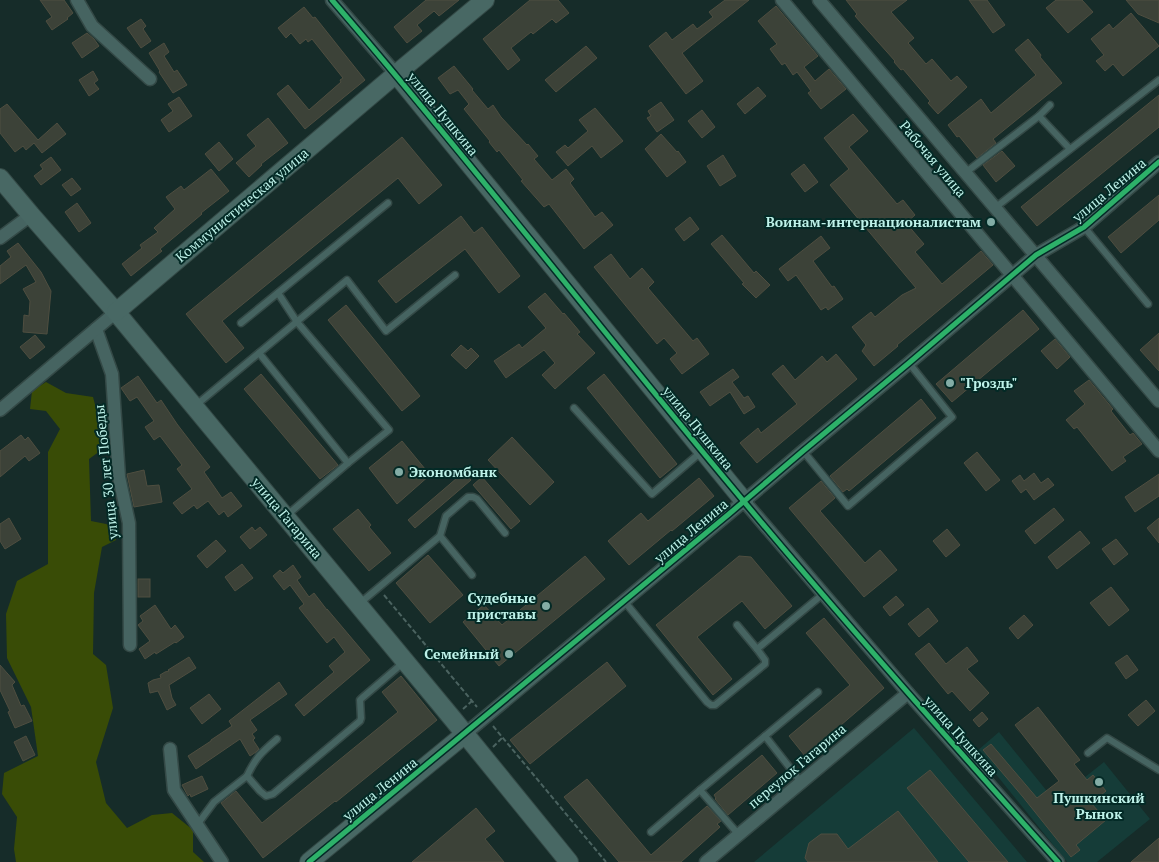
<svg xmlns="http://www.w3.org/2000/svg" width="1159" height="862" viewBox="0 0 1159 862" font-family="'PT Serif',serif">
	<rect width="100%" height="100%" fill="#162c29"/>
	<!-- built -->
	<g fill="#153c38">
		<path d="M914 728 1027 862H754Z"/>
		<path d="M999 732 1055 801 1104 762 1150 819 1097 862H1067L977 751Z"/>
	</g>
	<!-- green -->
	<path fill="#394c06" d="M46 382 66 393 93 397 101 427 100 451 89 459 91 521 106 524 113 527 116 540 102 547 94 593 93 654 106 665 113 708 96 762 106 803 127 828 152 815 172 813 193 830V852L204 862H16L14 849 17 817 2 794 4 773 38 756 31 707 7 658 6 614 17 581 48 564V452L60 429 46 411 30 409 32 391Z"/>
	<!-- building -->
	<g fill="#3c4238" stroke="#4f4e40">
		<path d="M40 0H64L73 13 67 18 68 19 52 30 46 21 52 17Z"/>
		<path d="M426 0H459L439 16 434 11 417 25 422 31 407 43 394 27Z"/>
		<path d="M530 0H558L569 13 556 23 552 19 533 34 531 32 511 48 520 60 508 70 483 39Z"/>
		<path d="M725 0H749L682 53 703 81 686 94 649 46 666 32 672 40 693 24 697 29 713 17 709 12Z"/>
		<path d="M846 0H907L891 12 914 38 908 43 926 64 932 59 951 81 957 76 967 87 938 114 928 103 930 101 903 69 901 70 894 62 895 61 862 24 855 16 857 14Z"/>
		<path d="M969 0H987L1005 25 993 33Z"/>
		<path d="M1056 0H1082L1093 12 1068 33 1046 8Z"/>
		<path d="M1126 0H1159V23L1138 14Z"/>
		<path d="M776 6 818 56 804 67 815 81 829 69 846 89 821 109 808 93 811 91 797 72 793 75 785 63 782 65 770 49 777 44 758 21Z"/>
		<path d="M304 7 313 18 315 17 365 80 305 129 277 94 288 85 309 110 341 82 340 80 343 78 312 39 308 42 306 39 300 44 291 33 286 38 278 28Z"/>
		<path d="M1131 13 1159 46 1123 76 1113 64 1105 71 1096 61 1104 55 1091 39 1109 24 1113 29Z"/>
		<path d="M141 19 146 26 143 29 151 41 141 48 127 28Z"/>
		<path d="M87 33 94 39 99 46 82 58 72 43Z"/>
		<path d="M1028 39 1041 55 1040 57 1062 83 993 139 996 143 977 158 959 136 957 137 948 125 981 99 991 113 1036 75 1015 50Z"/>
		<path d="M164 43 169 52 164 56 174 72 177 70 187 85 173 93 159 72 160 71 149 53Z"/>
		<path d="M586 46 597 58 556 92 545 80Z"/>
		<path d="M454 66 473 89 472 90 488 109 493 105 501 117 527 145 528 144 538 156 534 159 552 180 566 169 574 179 570 183 595 217 602 212 613 225 584 249 549 204 544 207 521 181 523 180 499 150 497 152 489 142 490 141 464 109 469 104 458 90 450 94 438 78Z"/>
		<path d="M93 71 98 80 94 83 99 89 89 96 79 80Z"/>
		<path d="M758 87 766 96 745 114 737 104Z"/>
		<path d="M1159 95V127L1037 226 1021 207Z"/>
		<path d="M179 97 192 116 169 132 161 120 173 111 168 104Z"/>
		<path d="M661 102 674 120 657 132 647 118 651 116 648 111Z"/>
		<path d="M7 104 38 140 57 123 66 134 42 153 34 143 26 150 23 146 15 152 0 133V109Z"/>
		<path d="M595 108 623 141 601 158 592 146 568 166 556 152 565 145 568 148 588 131 579 120Z"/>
		<path d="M702 110 715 127 702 138 688 121Z"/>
		<path d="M853 114 868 131 849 147 897 204 903 200 915 215 906 223 924 244 915 252 942 284 981 251 993 265 897 345 898 346 874 366 862 351 866 345 852 327 871 312 875 317 902 295 916 288 830 185 849 169 824 138Z"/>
		<path d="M268 118 288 143 261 164 262 165 249 177 236 163 256 146 247 135Z"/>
		<path d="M661 134 677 152 678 151 686 162 667 177 645 149Z"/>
		<path d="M402 137 442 185 419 204 398 178 222 321 244 348 226 363 186 314Z"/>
		<path d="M219 142 233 159 219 171 205 154Z"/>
		<path d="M1002 151 1015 166 996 182 983 165Z"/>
		<path d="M723 155 736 176 720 186 707 166Z"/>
		<path d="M51 157 61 170 41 185 34 176 43 169 40 165Z"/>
		<path d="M804 164 818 182 805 192 791 174Z"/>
		<path d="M211 169 229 191 201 213 202 214 160 249 162 251 131 276 122 264 142 248 140 245 158 232 154 228 175 209 166 197 181 186 184 190Z"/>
		<path d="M72 178 81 189 71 196 62 185Z"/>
		<path d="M1159 195V220L1121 253 1108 237Z"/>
		<path d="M77 203 91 223 79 232 65 212Z"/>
		<path d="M461 216 474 233 482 227 520 276 499 293 465 249 396 303 378 281Z"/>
		<path d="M690 217 699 229 684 241 675 229Z"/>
		<path d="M722 235 754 273 756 271 770 285 756 298 742 284 744 283 711 244Z"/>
		<path d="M821 236 830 248 813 261 832 287 834 286 843 299 828 310 826 307 821 310 796 275 788 281 779 269Z"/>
		<path d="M18 243 41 272 51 291 47 334 23 332 24 315 29 316 30 301 23 289 36 282 26 265 0 284V266L11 257 7 251Z"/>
		<path d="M611 254 630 279 642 268 654 282 648 288 693 341 697 338 709 354 682 374 670 359 677 353 664 338 657 344 594 267Z"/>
		<path d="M545 293 563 314 564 313 580 332 577 334 595 353 555 389 542 375 555 363 544 350 506 378 494 361 519 344 522 348 546 328 528 307Z"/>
		<path d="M346 305 420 396 402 411 328 320Z"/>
		<path d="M1023 310 1039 329 952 402 936 384Z"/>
		<path d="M1159 333V371L1140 350Z"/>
		<path d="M35 335 45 347 30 359 20 347Z"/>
		<path d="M1055 339 1070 357 1057 369 1041 351Z"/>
		<path d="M461 345 468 351 471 348 479 356 466 369 451 355Z"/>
		<path d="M836 354 857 379 757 463 740 443 758 428 761 433 797 404 772 374 783 365 795 380 822 356 827 362Z"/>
		<path d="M733 369 739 377 732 382 744 398 748 396 755 407 744 414 730 392 710 406 700 392Z"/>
		<path d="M261 374 338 465 320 479 244 389Z"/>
		<path d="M604 374 677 464 660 478 587 388Z"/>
		<path d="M138 376 157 403 161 400 177 424 210 467 204 472 222 498 231 492 242 506 228 517 224 511 219 515 208 501 197 509 194 505 182 514 173 503 192 489 177 469 182 465 160 436 154 440 145 427 154 421 137 397 130 401 121 388Z"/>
		<path d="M1089 380 1113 409 1111 411 1130 435 1133 433 1142 444 1123 457 1126 461 1112 471 1077 427 1074 429 1066 420 1085 404 1074 391Z"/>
		<path d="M921 399 936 418 849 491 847 489 843 492 830 476Z"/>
		<path d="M21 435 25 440 28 437 40 453 29 461 25 456 0 477V451Z"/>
		<path d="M512 437 554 482 530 505 488 460Z"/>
		<path d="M402 441 430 475 397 504 369 468Z"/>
		<path d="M977 452 1000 480 986 491 964 463Z"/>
		<path d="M144 470 147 486 159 485 162 502 134 507 127 474Z"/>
		<path d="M464 472 471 480 415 528 408 520Z"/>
		<path d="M1034 473 1041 483 1048 478 1054 485 1034 500 1026 489 1021 493 1012 481 1020 475 1024 481Z"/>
		<path d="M1159 474V496L1135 512 1125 497Z"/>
		<path d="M482 477 520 521 511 529 473 485Z"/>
		<path d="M699 478 714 496 672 531 671 530 629 565 608 541 641 513 648 521Z"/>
		<path d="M821 481 835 498 820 511 865 563 880 550 897 570 864 597 789 508Z"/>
		<path d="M1054 508 1064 520 1035 544 1025 531Z"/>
		<path d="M358 509 371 525 369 527 391 553 369 571 333 529Z"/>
		<path d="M9 518 21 539 5 549 0 541V524Z"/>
		<path d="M1159 518V543L1147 528Z"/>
		<path d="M252 527 255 531 260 527 267 535 250 549 240 537Z"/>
		<path d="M947 529 960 545 946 557 933 541Z"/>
		<path d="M1080 531 1090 543 1057 569 1048 557Z"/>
		<path d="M1116 539 1128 554 1114 565 1102 549Z"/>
		<path d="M216 540 226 551 207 568 197 556Z"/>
		<path d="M428 555 463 595 430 623 396 583Z"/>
		<path d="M585 556 605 579 499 666 463 622 484 605 502 625Z"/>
		<path d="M739 556 751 557 792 606 765 629 742 601 697 637 732 679 713 695 656 625Z"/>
		<path d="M242 564 253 578 235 591 225 577Z"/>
		<path d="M293 565 301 577 297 580 309 597 314 593 327 610V609L370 660 304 716 295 705 334 672 329 666 345 652 334 637 327 643 299 608 304 604 290 585 284 590 273 576 280 570 283 573Z"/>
		<rect x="138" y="579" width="12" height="18"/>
		<path d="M1111 587 1129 610 1109 626 1090 603Z"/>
		<path d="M896 596 904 605 890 616 883 607Z"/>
		<path d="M155 605 171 629 175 625 184 637 176 643 175 642 156 654 155 652 145 659 139 649 150 641 138 625 143 621 140 616Z"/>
		<path d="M928 608 938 621 919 637 908 624Z"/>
		<path d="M1024 615 1033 625 1018 639 1009 628Z"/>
		<path d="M824 618 884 688 805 756 789 736 850 685 806 633Z"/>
		<path d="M929 643 946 664 967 647 978 661 967 669 989 693 970 711 952 691 948 694 915 654Z"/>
		<path d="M1127 655 1138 670 1126 679 1115 663Z"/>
		<path d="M189 657 196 668 169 685 172 698 176 705 167 710 158 691 150 693 148 683 153 680 161 678 160 675 165 672 169 671 168 670Z"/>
		<path d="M607 662 626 686 530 764 510 740Z"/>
		<path d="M0 665 15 682 12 685 21 706 24 705 32 721 15 728 8 712 10 711 0 690Z"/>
		<path d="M401 676 437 720 336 802 335 801 263 858 221 803 236 791 262 823 398 712 382 692Z"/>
		<path d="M279 682 287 694 250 720 257 730 252 734 255 738 253 740 259 749 256 752 250 756 240 739 196 769 188 756 211 741V740L232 726 229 721Z"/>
		<path d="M209 694 221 709 202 724 190 708Z"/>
		<path d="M1146 700 1155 711 1138 726 1128 715Z"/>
		<path d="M1038 707 1080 760 1074 764 1087 780 1093 775 1106 791 1091 803 1106 820 1076 845 1080 850 1071 857 1023 797 983 750 991 744 1037 798 1059 781 1015 725Z"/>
		<path d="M982 712 988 719 979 727 973 720Z"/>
		<path d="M26 736 35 755 23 761 14 742Z"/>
		<path d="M762 755 777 773 728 815 715 799 716 798 714 795Z"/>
		<path d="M930 770 1008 862H969L907 788Z"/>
		<path d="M202 776 208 789 191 797 190 794 188 796 182 785Z"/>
		<path d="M587 779 651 855 707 806 721 821 717 824 720 827 681 862H619L564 797Z"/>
		<path d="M476 808 495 831 485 839 504 862H412Z"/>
		<path d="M898 811 938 862H808L805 858 809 843 821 834H837L848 849Z"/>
		<path d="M1159 838V862H1131Z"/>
	</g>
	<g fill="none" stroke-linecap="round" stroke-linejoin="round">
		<!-- lane casing -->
		<g stroke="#344946" stroke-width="9">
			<g id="lane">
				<path d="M1039 116 1070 149"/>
				<path d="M965 173 1039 116 1050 105"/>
				<path d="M996 207 1159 80"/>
				<path d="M1084 227 1148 304"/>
				<path d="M278 293 297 322 389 430 348 463 286 516"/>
				<path d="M241 323 388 203"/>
				<path d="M259 353 348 463"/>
				<path d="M195 406 347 280 386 331 455 275"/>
				<path d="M574 408 652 494 701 452"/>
				<path d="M803 451 848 506 952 417 909 363"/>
				<path d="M440 536 472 575"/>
				<path d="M624 601 707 702 711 705H715L765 664V660L757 649 823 594"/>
				<path d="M359 604 440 536 446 516 468 497H473L477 499 505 533"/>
				<path d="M737 625 757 649"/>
				<path d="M765 736 818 692"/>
				<path d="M1088 753 1107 738 1159 770"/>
				<path d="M247 776C256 757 262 752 277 739"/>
				<path d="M197 825 214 802 247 776 260 791 266 796 273 794 360 721 361 718 360 700 362 698 404 662"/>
				<path d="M651 832 700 790"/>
				<path d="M739 835 700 790 765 736 801 782"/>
			</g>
		</g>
		<!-- street casing -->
		<g stroke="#344946" stroke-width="15">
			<g id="street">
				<path d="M77 0 92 26 150 79"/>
				<path d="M332 0 396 74"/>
				<path d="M782 0 1159 451"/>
				<path d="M819 0 1159 401"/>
				<path d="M0 238 31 215"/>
				<path d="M96 329 112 374 119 477 129 523 130 645"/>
				<path d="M0 410 116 312"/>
				<path d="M744 501 908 693 1058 862"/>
				<path d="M465 734 744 501 803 451 909 363 1036 255 1084 227 1159 162"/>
				<path d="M170 749 174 790 222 862"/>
				<path d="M706 862 908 693"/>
			</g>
		</g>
		<!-- secondary casing -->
		<g stroke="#344946" stroke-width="20">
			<g id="secondary">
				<path d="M396 74 744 501"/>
				<path d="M0 178 31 215 116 312 452 718 569 862"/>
				<path d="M116 312 396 74 485 0"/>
				<path d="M309 862 465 734"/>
			</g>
		</g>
		<!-- path -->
		<g stroke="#4b6360" stroke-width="2" stroke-dasharray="5 2.5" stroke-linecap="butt">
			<path d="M384 595 477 707"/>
			<path d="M463 709 472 701"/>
			<path d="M493 726 606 862"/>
			<path d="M493 747 502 738"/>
		</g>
		<!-- lane -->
		<use href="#lane" stroke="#466461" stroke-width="6"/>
		<!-- street -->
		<use href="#street" stroke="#466461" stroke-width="12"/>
		<!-- secondary -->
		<use href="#secondary" stroke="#486864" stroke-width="18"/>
		<!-- cycleway casing -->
		<g stroke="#032a26" stroke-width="8">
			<g id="cycleway">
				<path d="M332 0C469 159 597 325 731 486 837 614 947 738 1058 862"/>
				<path d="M309 862 729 514 803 451 909 363 1036 255 1084 227 1159 162"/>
			</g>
		</g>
		<!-- cycleway -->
		<use href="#cycleway" stroke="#2db169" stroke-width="5"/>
	</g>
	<!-- markers -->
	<g fill="#83ada6" stroke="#032a26" stroke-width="2">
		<circle cx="991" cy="222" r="5"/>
		<circle cx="950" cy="383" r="5"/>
		<circle cx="399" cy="472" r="5"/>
		<circle cx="546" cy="606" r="5"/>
		<circle cx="509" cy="654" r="5"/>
		<circle cx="1099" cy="782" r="5"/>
	</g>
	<g text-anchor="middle" stroke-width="4" stroke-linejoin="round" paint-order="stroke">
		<!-- street labels -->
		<g font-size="14" fill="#bef2e9" stroke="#032a26">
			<text transform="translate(443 114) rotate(51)" y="5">улица Пушкина</text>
			<text transform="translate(933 159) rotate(50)" y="5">Рабочая улица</text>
			<text transform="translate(1109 190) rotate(-40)" y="5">улица Ленина</text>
			<text transform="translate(242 205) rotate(-40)" y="5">Коммунистическая улица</text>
			<text transform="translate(698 428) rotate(51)" y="5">улица Пушкина</text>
			<text transform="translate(106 472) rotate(-96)" y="5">улица 30 лет Победы</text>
			<text transform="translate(287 518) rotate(50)" y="5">улица Гагарина</text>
			<text transform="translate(691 531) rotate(-40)" y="5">улица Ленина</text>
			<text transform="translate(961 736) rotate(48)" y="5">улица Пушкина</text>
			<text transform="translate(797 766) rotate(-40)" y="5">переулок Гагарина</text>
			<text transform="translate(380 789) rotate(-39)" y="5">улица Ленина</text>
		</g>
		<!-- poi labels -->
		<g font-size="14" font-weight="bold" fill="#bef2e9" stroke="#032a26" text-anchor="end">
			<text x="981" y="227">Воинам-интернационалистам</text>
			<text x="960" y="388" text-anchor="start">"Гроздь"</text>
			<text x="409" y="477" text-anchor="start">Экономбанк</text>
			<text x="536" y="603">Судебные<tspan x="536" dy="16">приставы</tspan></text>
			<text x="499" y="659">Семейный</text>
			<text x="1099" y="803" text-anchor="middle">Пушкинский<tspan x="1099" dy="16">Рынок</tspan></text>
		</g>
	</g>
</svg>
